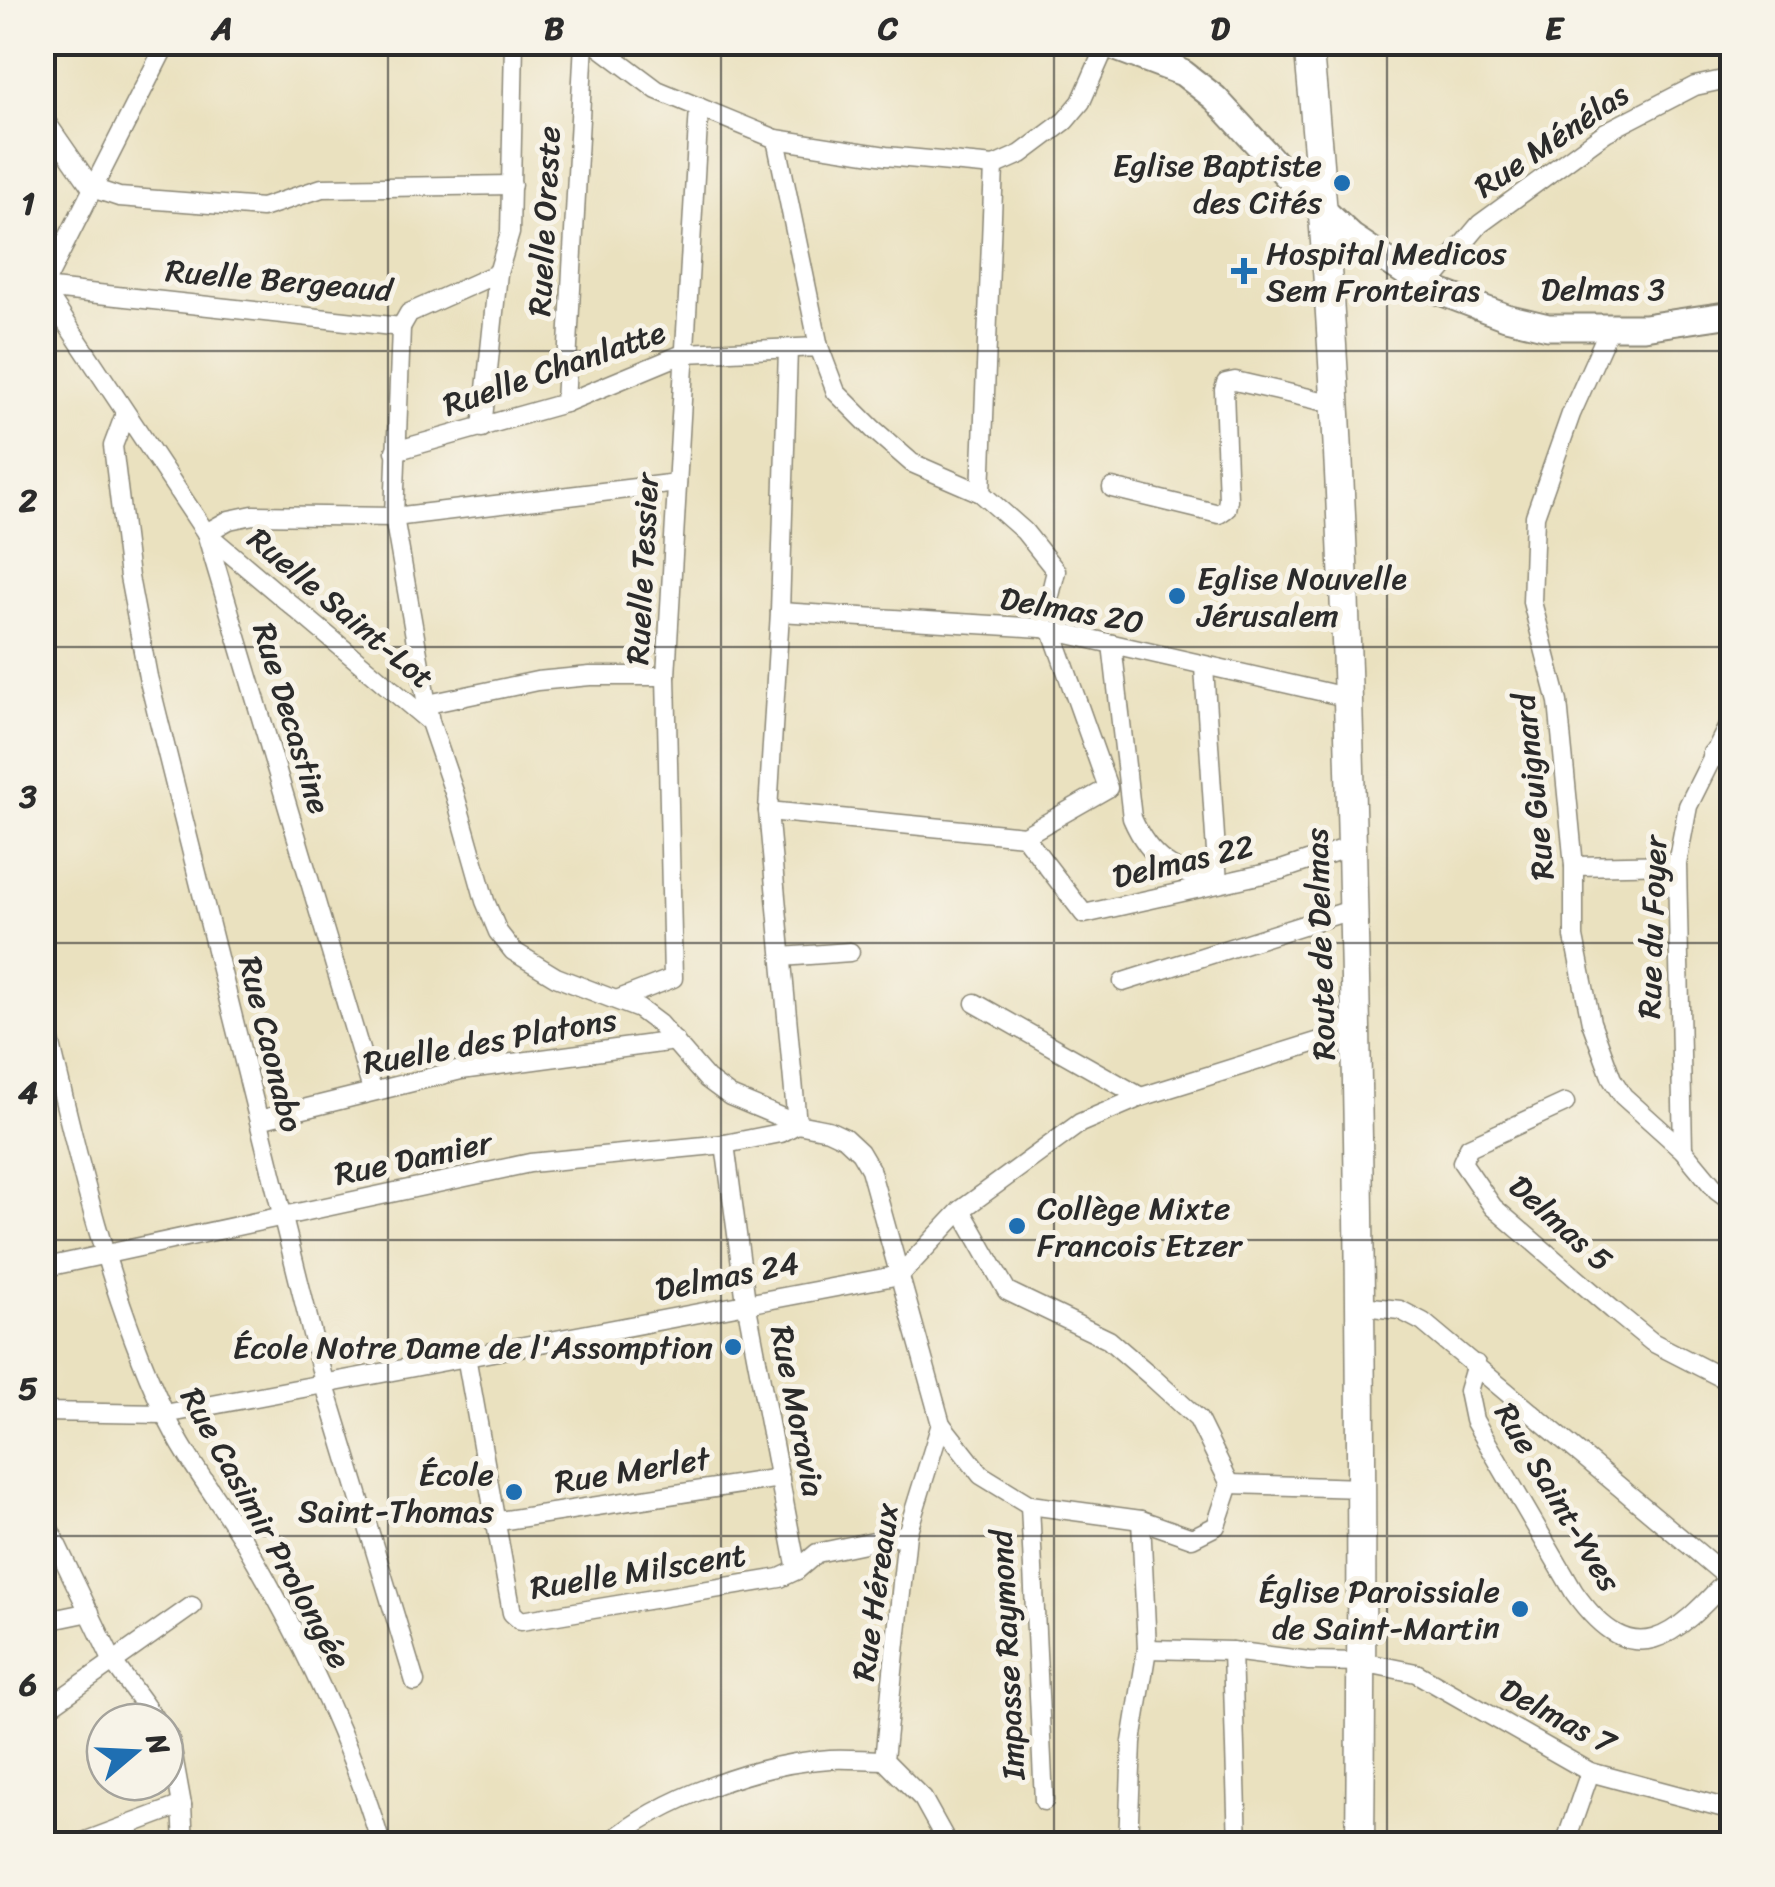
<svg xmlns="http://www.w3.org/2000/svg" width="1775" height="1887" viewBox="0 0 1775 1887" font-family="Sriracha,sans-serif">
	<rect width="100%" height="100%" fill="#f7f3e8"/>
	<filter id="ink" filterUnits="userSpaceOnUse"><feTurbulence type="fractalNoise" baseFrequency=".01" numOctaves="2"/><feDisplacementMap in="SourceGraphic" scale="20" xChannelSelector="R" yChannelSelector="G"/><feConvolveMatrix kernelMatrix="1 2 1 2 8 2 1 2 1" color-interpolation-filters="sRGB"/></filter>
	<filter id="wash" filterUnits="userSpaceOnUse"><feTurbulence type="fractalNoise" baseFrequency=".0048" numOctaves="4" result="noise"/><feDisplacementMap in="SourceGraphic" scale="40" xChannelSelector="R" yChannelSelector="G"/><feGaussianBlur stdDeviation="2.25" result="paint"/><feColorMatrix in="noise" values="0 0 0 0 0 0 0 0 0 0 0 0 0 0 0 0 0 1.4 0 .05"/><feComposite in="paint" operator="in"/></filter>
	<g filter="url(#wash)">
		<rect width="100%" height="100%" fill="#eae1bf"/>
	</g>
	<g filter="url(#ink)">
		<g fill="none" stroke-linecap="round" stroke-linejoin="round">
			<!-- street casing -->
			<g stroke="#8a8675" stroke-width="21">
				<g id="street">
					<path d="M593 42 657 90 776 139 886 156 994 166 1021 154 1065 121 1081 102 1106 45"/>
					<path d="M1160 42 1183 73"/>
					<path d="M42 116 92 188 119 197 262 208 322 188 512 185"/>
					<path d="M776 139 819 347"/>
					<path d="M1427 287 1480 224 1606 132 1695 86 1732 78"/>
					<path d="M43 288 206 533 430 722 455 795 485 901 498 932 513 951 556 977 639 1009 659 1024 707 1079 730 1096 797 1124 828 1130 845 1138 860 1152 870 1169 941 1424 907 1534 884 1760 923 1799 948 1844"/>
					<path d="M43 288 401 327 409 313 498 273"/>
					<path d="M42 289 167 42"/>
					<path d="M401 327 394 517 430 722"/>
					<path d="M1610 327 1571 414 1535 516 1532 602 1558 702 1574 866V937L1591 1022 1612 1079 1623 1096 1683 1150 1717 1191 1732 1202"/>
					<path d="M565 403 584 42"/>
					<path d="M125 414 113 446 129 577 148 677 324 1382 415 1682"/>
					<path d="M482 428 498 273 510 233 514 42"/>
					<path d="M395 451 565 403 685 353 819 347 836 392 873 429 912 463 981 493 1024 531 1056 571 1042 628"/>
					<path d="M1112 488 1219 514 1226 509 1228 500 1224 390 1226 383 1235 381 1335 404"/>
					<path d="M981 493 994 166"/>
					<path d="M780 612 1042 628 1350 698"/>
					<path d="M1112 644 1132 818C1150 860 1174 873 1218 883L1204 667"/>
					<path d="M428 704 537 681 590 676H666"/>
					<path d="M1712 753 1732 764"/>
					<path d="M768 811 1024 836 1084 914 1281 870 1352 846"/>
					<path d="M1024 836 1108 788 1052 631"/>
					<path d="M1574 866 1677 864"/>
					<path d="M782 957 850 952"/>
					<path d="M1123 982 1354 909"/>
					<path d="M619 999 673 978 666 676 699 107"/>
					<path d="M975 1003 1141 1097"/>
					<path d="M42 1006C74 1143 105 1284 164 1412 185 1458 218 1499 244 1541 300 1636 350 1739 381 1844"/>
					<path d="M372 1090 206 533 229 520 253 515 394 517 677 483"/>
					<path d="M1565 1103 1469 1147 1462 1162 1493 1207 1613 1310 1652 1342 1732 1383"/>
					<path d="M259 1120 461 1070 675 1041"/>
					<path d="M725 1144 746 1302 797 1570"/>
					<path d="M1683 1150 1677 864 1688 806 1732 718"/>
					<path d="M42 1268 530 1163 725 1144 781 1133 797 1124 768 811 780 612 788 349"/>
					<path d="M1362 1306 1400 1310 1423 1322 1732 1581"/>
					<path d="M466 1356 512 1613 521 1621 780 1578 797 1570 817 1553 907 1534"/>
					<path d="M1476 1364 1468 1391 1474 1420 1574 1592C1634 1677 1675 1636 1729 1578"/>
					<path d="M42 1412 165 1414 900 1275 961 1210 1080 1123 1141 1097 1358 1029"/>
					<path d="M941 1424 981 1475 1030 1505 1141 1520 1192 1538 1216 1526 1230 1484 1198 1419 1152 1377 1109 1340 1007 1291 961 1210"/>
					<path d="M1230 1484 1363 1488"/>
					<path d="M1030 1505 1044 1801"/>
					<path d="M42 1514 113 1662 157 1722"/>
					<path d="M493 1522 780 1478"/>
					<path d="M42 1622 90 1612"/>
					<path d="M1147 1649 1232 1651 1309 1661 1362 1662 1416 1673 1590 1772 1732 1810"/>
					<path d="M1232 1651 1238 1844"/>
					<path d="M42 1712 192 1606"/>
					<path d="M165 1733 170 1739 182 1805 184 1844"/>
					<path d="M78 1844 182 1805"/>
					<path d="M608 1844C662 1798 759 1763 830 1759 848 1758 866 1760 884 1760"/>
					<path d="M1128 1844 1132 1742 1147 1649 1141 1520"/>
					<path d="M1565 1844 1590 1772"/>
				</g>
			</g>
			<!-- secondary casing -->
			<g stroke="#8a8675" stroke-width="29">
				<path id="secondary" d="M1100 42 1183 73 1215 98 1287 176 1352 237 1427 287 1506 317 1548 327H1644L1732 314"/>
			</g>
			<!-- primary casing -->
			<g stroke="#8a8675" stroke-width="31">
				<path id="primary" d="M1308 42C1336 325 1347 609 1353 893 1361 1210 1363 1527 1360 1844"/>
			</g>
			<!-- street -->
			<use href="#street" stroke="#fff" stroke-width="18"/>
			<!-- secondary -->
			<use href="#secondary" stroke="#fff" stroke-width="25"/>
			<!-- primary -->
			<use href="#primary" stroke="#fff" stroke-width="28"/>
		</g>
	</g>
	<!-- grid -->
	<path fill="none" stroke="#2b2b2b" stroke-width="2.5" stroke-opacity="0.55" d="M388 42V1844M721 42V1844M1054 42V1844M1387 42V1844M42 351H1732M42 647H1732M42 943H1732M42 1240H1732M42 1536H1732"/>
	<!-- markers -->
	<g fill="#1f6fb2" stroke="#f7f3e8" stroke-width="4">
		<circle cx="1342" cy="183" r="10"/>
		<path d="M1239 256h10v10h10v10h-10v10h-10v-10h-10v-10h10z"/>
		<circle cx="1177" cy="596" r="10"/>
		<circle cx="1017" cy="1226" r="10"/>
		<circle cx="733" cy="1347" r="10"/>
		<circle cx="514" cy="1492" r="10"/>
		<circle cx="1520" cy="1609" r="10"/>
	</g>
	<g text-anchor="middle" stroke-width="10" stroke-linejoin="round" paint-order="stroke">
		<!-- street labels -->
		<g font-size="32" fill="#2b2b2b" stroke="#f7f3e8">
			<text transform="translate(1551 140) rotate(-34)" y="11">Rue Ménélas</text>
			<text transform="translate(544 221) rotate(-87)" y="11">Ruelle Oreste</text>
			<text transform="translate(279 280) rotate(5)" y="11">Ruelle Bergeaud</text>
			<text x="1603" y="300">Delmas 3</text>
			<text transform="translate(554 368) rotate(-19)" y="11">Ruelle Chanlatte</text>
			<text transform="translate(642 569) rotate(-87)" y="11">Ruelle Tessier</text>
			<text transform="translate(341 608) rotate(40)" y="11">Ruelle Saint-Lot</text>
			<text transform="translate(1072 610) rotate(10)" y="11">Delmas 20</text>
			<text transform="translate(292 718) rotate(73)" y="11">Rue Decastine</text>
			<text transform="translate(1533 787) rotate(-96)" y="11">Rue Guignard</text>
			<text transform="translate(1183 861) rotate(-13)" y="11">Delmas 22</text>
			<text transform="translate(1652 927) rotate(-88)" y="11">Rue du Foyer</text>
			<text transform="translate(1320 944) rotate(-92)" y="11">Route de Delmas</text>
			<text transform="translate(490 1041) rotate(-10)" y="11">Ruelle des Platons</text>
			<text transform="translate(271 1044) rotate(76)" y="11">Rue Caonabo</text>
			<text transform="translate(413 1158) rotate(-12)" y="11">Rue Damier</text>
			<text transform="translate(1561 1223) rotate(42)" y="11">Delmas 5</text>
			<text transform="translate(727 1276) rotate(-11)" y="11">Delmas 24</text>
			<text transform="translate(798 1411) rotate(79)" y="11">Rue Moravia</text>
			<text transform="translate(632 1470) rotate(-9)" y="11">Rue Merlet</text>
			<text transform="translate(1558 1497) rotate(59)" y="11">Rue Saint-Yves</text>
			<text transform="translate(266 1528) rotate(61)" y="11">Rue Casimir Prolongée</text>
			<text transform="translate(638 1571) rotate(-9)" y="11">Ruelle Milscent</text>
			<text transform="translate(875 1592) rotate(-82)" y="11">Rue Héreaux</text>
			<text transform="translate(1007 1655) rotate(-93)" y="11">Impasse Raymond</text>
			<text transform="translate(1558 1716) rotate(28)" y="11">Delmas 7</text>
		</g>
		<!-- poi labels -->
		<g font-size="32" fill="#2b2b2b" stroke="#f7f3e8" text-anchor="end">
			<text x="1322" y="176">Eglise Baptiste<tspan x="1322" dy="37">des Cités</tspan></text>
			<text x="1266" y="264" text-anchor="start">Hospital Medicos<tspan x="1266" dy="37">Sem Fronteiras</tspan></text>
			<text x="1197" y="589" text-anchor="start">Eglise Nouvelle<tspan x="1197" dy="37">Jérusalem</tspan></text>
			<text x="1037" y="1219" text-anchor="start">Collège Mixte<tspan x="1037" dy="37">Francois Etzer</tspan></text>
			<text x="713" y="1358">École Notre Dame de l'Assomption</text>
			<text x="494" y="1485">École<tspan x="494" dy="37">Saint-Thomas</tspan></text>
			<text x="1500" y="1602">Église Paroissiale<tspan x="1500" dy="37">de Saint-Martin</tspan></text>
		</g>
	</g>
	<!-- margin -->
	<rect width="1775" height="1887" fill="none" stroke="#f7f3e8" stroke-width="110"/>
	<!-- north arrow -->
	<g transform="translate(135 1752) rotate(71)"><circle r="48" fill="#f7f3e8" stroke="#a5a39c" stroke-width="2.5"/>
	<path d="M0-8L18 38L0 25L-18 38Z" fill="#1f6fb2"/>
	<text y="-15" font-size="28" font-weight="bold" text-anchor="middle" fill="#2b2b2b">N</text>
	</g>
	<rect x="55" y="55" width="1665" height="1777" fill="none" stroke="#2b2b2b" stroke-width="4"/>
	<g font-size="32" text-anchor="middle" font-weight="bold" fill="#2b2b2b">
		<text x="222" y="39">A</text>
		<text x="554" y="39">B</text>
		<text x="888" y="39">C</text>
		<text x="1220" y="39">D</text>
		<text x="1554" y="39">E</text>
		<text x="28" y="214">1</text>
		<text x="28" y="511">2</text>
		<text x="28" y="807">3</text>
		<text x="28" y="1103">4</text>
		<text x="28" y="1399">5</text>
		<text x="28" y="1695">6</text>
	</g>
</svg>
